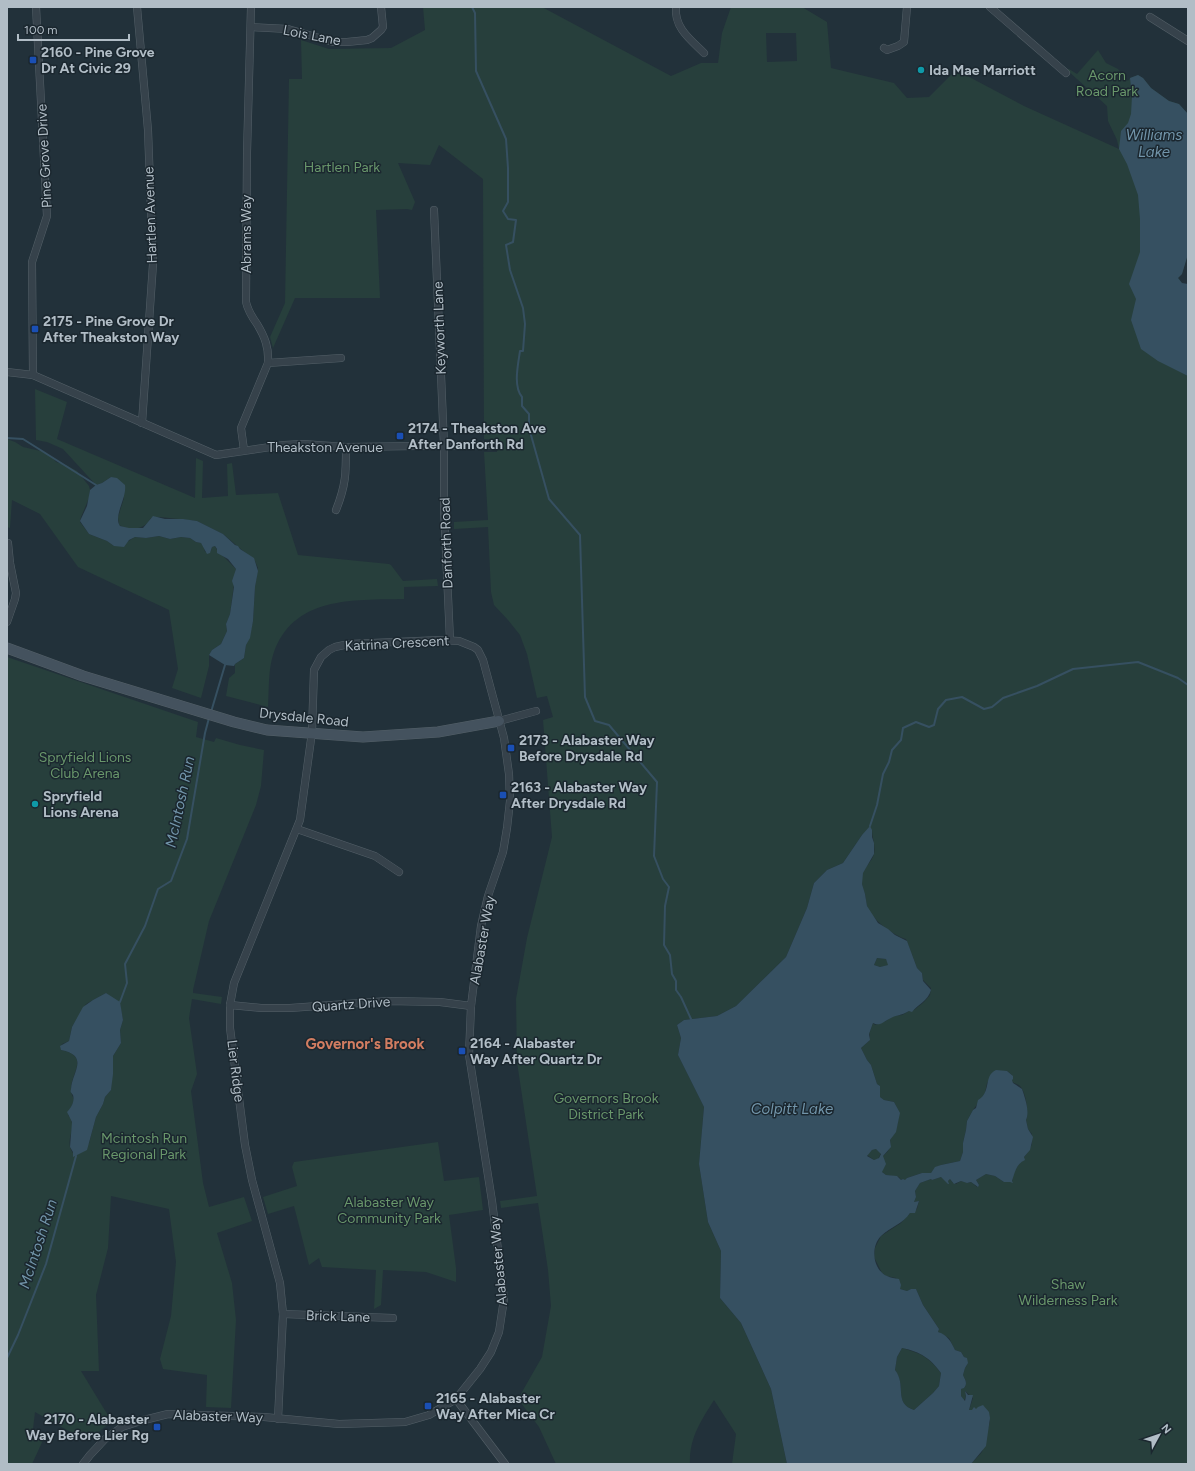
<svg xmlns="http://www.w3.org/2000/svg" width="1195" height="1471" viewBox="0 0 1195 1471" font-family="Figtree,sans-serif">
	<rect width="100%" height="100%" fill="#22313a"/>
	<!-- green -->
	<g fill="#273f3c" fill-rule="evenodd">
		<path d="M423 7H542L671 76 701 63H718L722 33 731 7H802L827 22 831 68 894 83 907 98 929 97 956 70 1024 106 1119 149 1117 140 1108 121 1107 106 1067 70 1069 69 1077 74 1098 50 1106 63 1118 69 1128 81 1130 78 1138 75 1143 78 1151 88 1169 101 1179 104 1188 114V254L1182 274 1178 278 1182 283 1188 342V1464H971L982 1452 990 1421 976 1410H969L973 1398 965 1391 966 1396 964 1401 961 1396V1389L965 1387C967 1381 965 1380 963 1375L965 1368 967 1365 966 1358 964 1357 961 1352 955 1350 949 1338 938 1332 939 1329 923 1305 916 1289H911L907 1291 900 1289 896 1278 886 1276 882 1273 874 1257 875 1248 881 1236 901 1223 910 1213 917 1209 919 1201 914 1202 916 1197 915 1191 920 1183 931 1179 932 1180 941 1177 946 1181H948L950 1179 953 1183 956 1184 961 1181 969 1183 971 1182 977 1187 979 1185 976 1180 986 1174 995 1176 1004 1182H1012L1014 1171 1028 1152 1032 1144V1134L1028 1129 1026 1120C1029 1113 1026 1092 1020 1086 1014 1081 1011 1085 1012 1075L1007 1071 990 1079 987 1083 985 1093 973 1110 967 1121 966 1130 963 1143V1152L960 1161 941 1165 935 1168 931 1173H922L907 1178 905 1181 903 1179 901 1180 899 1177 886 1175 882 1172 883 1156C888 1152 892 1147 890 1140 898 1128 902 1115 894 1102L884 1100 880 1097V1086L877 1084 871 1065 867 1060 861 1048 869 1041 870 1035 869 1034 873 1023 875 1025 886 1021 893 1016 902 1015 909 1011 914 1010 924 1002 930 995 931 988 923 980 922 973 917 968 906 939C894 936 870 918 867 906 866 903 866 898 865 894 863 888 861 883 862 876 863 868 872 862 874 854 876 846 872 838 872 830L862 835 843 863 827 870 814 883 807 908 786 957 736 1006 717 1016 684 1020 677 1025 681 1038 678 1055 704 1107 699 1164 708 1222 721 1251 720 1298 741 1323 771 1389 787 1464H732L736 1434 714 1400C701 1421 689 1438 690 1464H556L539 1427 518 1399 542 1357 551 1306 548 1270 538 1203 501 1208 500 1201 537 1196 517 1062 516 999 527 938 552 837 543 720 553 717 547 696 537 698 527 654 520 635 508 620 494 605 491 592 488 527 454 529V522L488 520 484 452H497L496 440 484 439 483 179 439 145 430 165 398 163 415 202 412 210 407 209 376 210 380 298H295L273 348 270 337 285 303 289 79H302L301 40 329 49 391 48 425 30ZM766 33H796L797 61 767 62Z"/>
		<path d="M35 389 67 402 57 439 195 498 196 458 203 461 202 498 228 496 227 464 232 463 236 495 278 493 298 555 389 564 391 565 403 581 437 579 438 586 404 587V599C353 600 292 596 273 655 268 671 269 690 268 707L226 696 229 678 235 673V664L244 658 246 645 249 638 253 621 255 587 258 568 255 561 223 534 197 521 160 517 151 518C145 530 130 531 119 525L118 517 124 498 111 477 102 483 96 485 63 449 47 442 36 440Z"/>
		<path d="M7 439 15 442 23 447 45 452 52 457 56 462 66 465 77 471 89 486 90 490 89 498 81 517 80 522 89 534 107 541 114 546 127 542 135 537 146 538 159 536 170 539 181 537 190 538 196 542 201 543 204 547 205 552 211 551 212 547 215 546 217 550 236 569 230 614 226 624 227 631 221 644 212 650 209 655V666L201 698 172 688 178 669 169 610 78 567 40 514 12 500 10 528 7 527Z"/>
		<path d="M7 657 198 722 196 737 214 742 216 738 240 745 264 750 261 786 256 805 209 921 193 990V993L222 997 221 1004 192 999 189 1018 197 1074 191 1091 203 1183 209 1207 244 1197 252 1221 217 1233 232 1283 236 1320 231 1408 206 1407 207 1375 163 1369 160 1359 171 1316 176 1262 169 1209 111 1196 108 1248 96 1295 99 1371H81L112 1422C102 1428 94 1438 83 1439L35 1412 33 1429 45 1436 32 1464H7ZM106 993 120 1005 123 1020 120 1030 121 1043 113 1056 111 1090 105 1097 103 1104 96 1117 89 1143 74 1156C73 1152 71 1151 70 1147 67 1136 78 1126 68 1115L74 1100C73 1096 71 1094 71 1091 70 1073 91 1056 61 1050L62 1044 69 1041 72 1027 86 1004Z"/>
		<path d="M877 958 886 959 889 965 880 967 874 965Z"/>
		<path d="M438 1142 444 1181 479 1177 483 1210 449 1215 456 1268V1282L426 1272 383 1270 381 1305 374 1309 376 1270 322 1267 319 1258 309 1265 294 1206 268 1214 263 1197 297 1186 292 1167 294 1162Z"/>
		<path d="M876 1149 881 1153 878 1159 874 1160 867 1155 872 1150Z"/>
		<path d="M902 1348C923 1354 928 1357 941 1373L939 1386 933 1393 914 1410C893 1403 907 1386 895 1370L897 1357Z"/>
	</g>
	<!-- water -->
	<g fill="#365061" fill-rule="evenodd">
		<path d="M1138 75 1143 78 1151 88 1169 101 1179 104 1188 114V254L1182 274 1178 278 1182 283 1188 284V376L1158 361 1141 349 1131 320 1136 299 1129 284 1140 252V219L1138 195 1127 164 1119 149 1121 131 1128 123 1131 114 1132 96 1130 78Z"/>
		<path d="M111 477 117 478 125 485C127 498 113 516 120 526L129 528H143L153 516 165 519H183L197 521 223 534 235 545 238 546 240 549 254 558 258 571 255 587 253 621 250 638 246 645 244 658 235 664 234 666 225 665 209 655 212 650 221 644 227 631 226 624 230 614 234 587 232 581 236 569 228 559 217 553V549L215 546 212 547 210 553 207 554 201 543 196 542 190 538 181 537 170 539 159 536 146 538 135 537 129 540 124 547 114 546 107 541 89 534 80 521 87 506 90 490 96 485 102 483Z"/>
		<path d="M870 826 872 830V837L874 843V854L863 873 862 884 865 894 867 906 878 923 888 929 895 935 907 941 917 968 922 973 923 981 931 990C928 1001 918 1004 912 1012L909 1011C901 1016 896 1015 891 1018 884 1021 880 1027 873 1023L869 1034 870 1040 861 1048 867 1060 871 1065 877 1084 880 1086V1097L884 1100 894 1102 900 1113 896 1132 890 1140 891 1147 883 1156 886 1164 882 1172 886 1175 897 1176 901 1180 903 1179 905 1180 907 1178 922 1173H931L935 1167 941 1165 960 1161 963 1152V1143L966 1130 967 1121 973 1110 976 1108 978 1100C992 1092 983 1076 996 1070L1007 1071 1013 1076V1079L1012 1080 1013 1083 1022 1089C1025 1098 1030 1111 1026 1120L1028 1129 1033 1137 1030 1150 1024 1157 1025 1160C1016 1164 1015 1172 1012 1181L1013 1183 1010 1182H1004L995 1176 986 1174 976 1180 979 1185 978 1187 971 1182 967 1183 961 1181 954 1184 950 1179 948 1181 949 1184H948L941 1177 932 1180 931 1179 920 1183 915 1191 916 1197 914 1202 919 1201 915 1213H910C903 1224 890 1227 881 1236 870 1247 873 1270 887 1276 891 1278 895 1278 899 1279L901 1285 900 1289 907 1291 911 1289H916L923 1305 939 1329 938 1332C948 1335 951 1342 955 1350L961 1352 964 1357 967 1358 968 1363 965 1368 963 1375C965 1380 968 1383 964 1388L961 1389V1396L965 1401 966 1396 965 1391 968 1395H973L969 1410H972L974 1407 976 1409 978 1407 983 1405 989 1412 990 1418 986 1446 971 1464H787L771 1389 741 1323 720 1298 721 1251 708 1222 699 1164 704 1107 678 1055 681 1038 677 1025 684 1020 717 1016 736 1006 786 957 807 908 814 883 827 870 843 863 862 835ZM877 958 886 959 888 965 880 967 874 965ZM876 1149 881 1154 879 1158 874 1160 867 1156 872 1150ZM902 1348C921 1352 930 1358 941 1373L939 1386 933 1393 914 1410C893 1403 907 1385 895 1370L897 1357Z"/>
		<path d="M106 993 120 1002 123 1020 120 1030 121 1043 113 1056V1074L111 1090 105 1097 103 1104 96 1117 87 1150 73 1157V1152L70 1147 72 1122 67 1112C71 1108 75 1101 73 1095 71 1092 70 1093 71 1089 72 1072 90 1056 61 1050L60 1046 69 1041 72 1027 83 1007 93 1000Z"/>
	</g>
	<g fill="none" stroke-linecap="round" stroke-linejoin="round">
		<!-- stream -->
		<g stroke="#365061" stroke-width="2">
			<path d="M472 7 475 13 476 71 506 139 508 168V202L503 211 508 219 516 220 513 242 506 245 510 270 523 308 525 324 523 351H520C518 365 513 386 522 397V406L529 414V428L549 499 580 535 585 697 595 721 609 725 657 782 654 856 663 879 669 887 665 906 664 945 670 955 672 974 676 981V990L681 997 691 1019"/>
			<path d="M7 438 23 439 96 485"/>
			<path d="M211 712 225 665"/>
			<path d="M870 826 877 805 883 774 889 762 892 750 901 740 903 728 916 722 929 727 934 725 938 709 946 700 962 697 984 709 992 707 1003 698 1037 686 1073 669 1138 662 1178 678 1188 685"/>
			<path d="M120 1002 127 983 125 964 145 926 158 889 171 881 187 839 205 733 209 718"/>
			<path d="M7 1358 18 1335 46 1264 76 1156"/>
		</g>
		<!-- street casing -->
		<g stroke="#546068" stroke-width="8">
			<g id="street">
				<path d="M137 7 148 130 153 264 142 423"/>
				<path d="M676 7C674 28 691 40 704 53"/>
				<path d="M990 7 1066 73"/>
				<path d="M1150 17 1188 41"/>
				<path d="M251 27 288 29 333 42H347L367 40 372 38 381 30 383 27 381 7"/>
				<path d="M884 48 887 50 898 46 904 42 907 7"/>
				<path d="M434 210 444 445V508L450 640"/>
				<path d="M268 363 341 358"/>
				<path d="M7 372 33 375 216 455 284 445 303 444 346 447 490 445"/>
				<path d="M33 375 32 262 47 216 36 7"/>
				<path d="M244 450 241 428 268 363C269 348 265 337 257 324 252 317 248 311 246 302L247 153 251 7"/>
				<path d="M336 510C346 485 346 473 346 447"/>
				<path d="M7 622 15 599 16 593 10 563 8 543"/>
				<path d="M499 721 536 711"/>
				<path d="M297 829 375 856 399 872"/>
				<path d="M230 1005 261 1008H290L388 1001 440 1002 471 1006"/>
				<path d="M283 1314 393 1318"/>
				<path d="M456 1399 505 1464"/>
				<path d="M83 1464 90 1455 105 1439 122 1427 144 1420 168 1414 264 1417 339 1424 405 1422 429 1415 456 1399 480 1369 491 1352 499 1332 504 1299 492 1201 469 1055 471 1006 481 926 488 896 503 852 507 828 510 801 509 774 504 738 483 660 478 650 474 647 459 641 440 640 349 644 335 647 329 650 321 657 314 670 312 732 300 820 234 983 230 1005V1028L245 1145 252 1180 280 1283 283 1314 278 1419"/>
			</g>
		</g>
		<!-- secondary casing -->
		<g stroke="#546068" stroke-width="11">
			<path id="secondary" d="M7 648 83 676 234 722 267 730 363 737 438 732 499 721"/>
		</g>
		<!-- street -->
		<use href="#street" stroke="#36424b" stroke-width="7"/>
		<!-- secondary -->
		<use href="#secondary" stroke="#44525e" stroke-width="10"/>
	</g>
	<!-- markers -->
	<g fill="#1a4fb4" stroke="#1b272f" stroke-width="1.5">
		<rect x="29" y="56" width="8" height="8" rx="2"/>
		<rect x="31" y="325" width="8" height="8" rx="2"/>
		<rect x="396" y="432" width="8" height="8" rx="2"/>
		<rect x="507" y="744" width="8" height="8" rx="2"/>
		<rect x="499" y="791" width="8" height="8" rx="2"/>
		<rect x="458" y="1047" width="8" height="8" rx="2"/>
		<rect x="424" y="1402" width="8" height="8" rx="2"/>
		<rect x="153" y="1423" width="8" height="8" rx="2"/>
	</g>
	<g fill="#0f9aa8" stroke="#1b272f" stroke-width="1.5">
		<circle cx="921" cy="70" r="4"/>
		<circle cx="35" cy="804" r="4"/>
	</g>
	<g text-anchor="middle" stroke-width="3" stroke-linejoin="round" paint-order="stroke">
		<!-- street labels -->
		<g font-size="14" fill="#b1bdc6" stroke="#1b272f">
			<text transform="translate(312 35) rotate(11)" y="5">Lois Lane</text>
			<text transform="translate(44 156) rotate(-93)" y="5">Pine Grove Drive</text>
			<text transform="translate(150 215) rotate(-92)" y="5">Hartlen Avenue</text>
			<text transform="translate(246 234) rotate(-90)" y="5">Abrams Way</text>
			<text transform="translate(439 328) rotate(-92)" y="5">Keyworth Lane</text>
			<text x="325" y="452">Theakston Avenue</text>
			<text transform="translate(446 543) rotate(-92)" y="5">Danforth Road</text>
			<text transform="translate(397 643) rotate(-3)" y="5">Katrina Crescent</text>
			<text transform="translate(304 717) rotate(6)" y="5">Drysdale Road</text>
			<text transform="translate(482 940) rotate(-80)" y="5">Alabaster Way</text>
			<text transform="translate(351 1004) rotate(-4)" y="5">Quartz Drive</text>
			<text transform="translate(236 1071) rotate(83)" y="5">Lier Ridge</text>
			<text transform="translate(498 1261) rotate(-95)" y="5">Alabaster Way</text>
			<text transform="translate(338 1316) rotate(2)" y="5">Brick Lane</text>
			<text transform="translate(218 1416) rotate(2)" y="5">Alabaster Way</text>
		</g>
		<!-- poi labels -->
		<g font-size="14" font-weight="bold" fill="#b1bdc6" stroke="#1b272f" text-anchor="start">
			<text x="41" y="57">2160 - Pine Grove<tspan x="41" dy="16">Dr At Civic 29</tspan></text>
			<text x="929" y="75">Ida Mae Marriott</text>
			<text x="43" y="326">2175 - Pine Grove Dr<tspan x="43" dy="16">After Theakston Way</tspan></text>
			<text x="408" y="433">2174 - Theakston Ave<tspan x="408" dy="16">After Danforth Rd</tspan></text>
			<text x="519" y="745">2173 - Alabaster Way<tspan x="519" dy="16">Before Drysdale Rd</tspan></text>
			<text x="511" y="792">2163 - Alabaster Way<tspan x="511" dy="16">After Drysdale Rd</tspan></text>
			<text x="43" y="801">Spryfield<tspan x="43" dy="16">Lions Arena</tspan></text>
			<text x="470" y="1048">2164 - Alabaster<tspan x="470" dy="16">Way After Quartz Dr</tspan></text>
			<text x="436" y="1403">2165 - Alabaster<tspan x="436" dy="16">Way After Mica Cr</tspan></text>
			<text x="149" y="1424" text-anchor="end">2170 - Alabaster<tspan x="149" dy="16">Way Before Lier Rg</tspan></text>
		</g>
		<!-- park labels -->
		<g font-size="14" fill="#69976b" stroke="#1b272f">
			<text x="1107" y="80">Acorn<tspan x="1107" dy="16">Road Park</tspan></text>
			<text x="342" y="172">Hartlen Park</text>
			<text x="85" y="762">Spryfield Lions<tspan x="85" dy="16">Club Arena</tspan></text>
			<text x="606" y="1103">Governors Brook<tspan x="606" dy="16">District Park</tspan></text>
			<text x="144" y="1143">Mcintosh Run<tspan x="144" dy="16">Regional Park</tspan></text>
			<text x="389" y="1207">Alabaster Way<tspan x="389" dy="16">Community Park</tspan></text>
			<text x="1068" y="1289">Shaw<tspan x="1068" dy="16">Wilderness Park</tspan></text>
		</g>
		<!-- water labels -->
		<g font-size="15" font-style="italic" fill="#7295aa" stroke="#1b272f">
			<text x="1154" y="140">Williams<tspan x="1154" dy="17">Lake</tspan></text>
			<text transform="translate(180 802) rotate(-78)" y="5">McIntosh Run</text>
			<text x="792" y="1114">Colpitt Lake</text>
			<text transform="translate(38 1244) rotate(-72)" y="5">McIntosh Run</text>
		</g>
		<!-- neighbourhood labels -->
		<g font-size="15" font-weight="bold" fill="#d27d61" stroke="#1b272f">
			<text x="365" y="1049">Governor's Brook</text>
		</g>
	</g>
	<!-- border -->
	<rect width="1195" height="1471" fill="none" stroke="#b1bdc6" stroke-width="16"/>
	<!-- north arrow -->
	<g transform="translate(1159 1435) rotate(50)" stroke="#1b272f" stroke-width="3" paint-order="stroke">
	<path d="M0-3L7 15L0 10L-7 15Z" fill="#b1bdc6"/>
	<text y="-6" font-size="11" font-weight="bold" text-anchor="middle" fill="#b1bdc6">N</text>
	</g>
	<!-- scale -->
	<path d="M18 34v6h111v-6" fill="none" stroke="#b1bdc6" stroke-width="2"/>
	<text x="24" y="34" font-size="12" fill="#b1bdc6" stroke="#1b272f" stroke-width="3" paint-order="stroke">100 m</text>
</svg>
